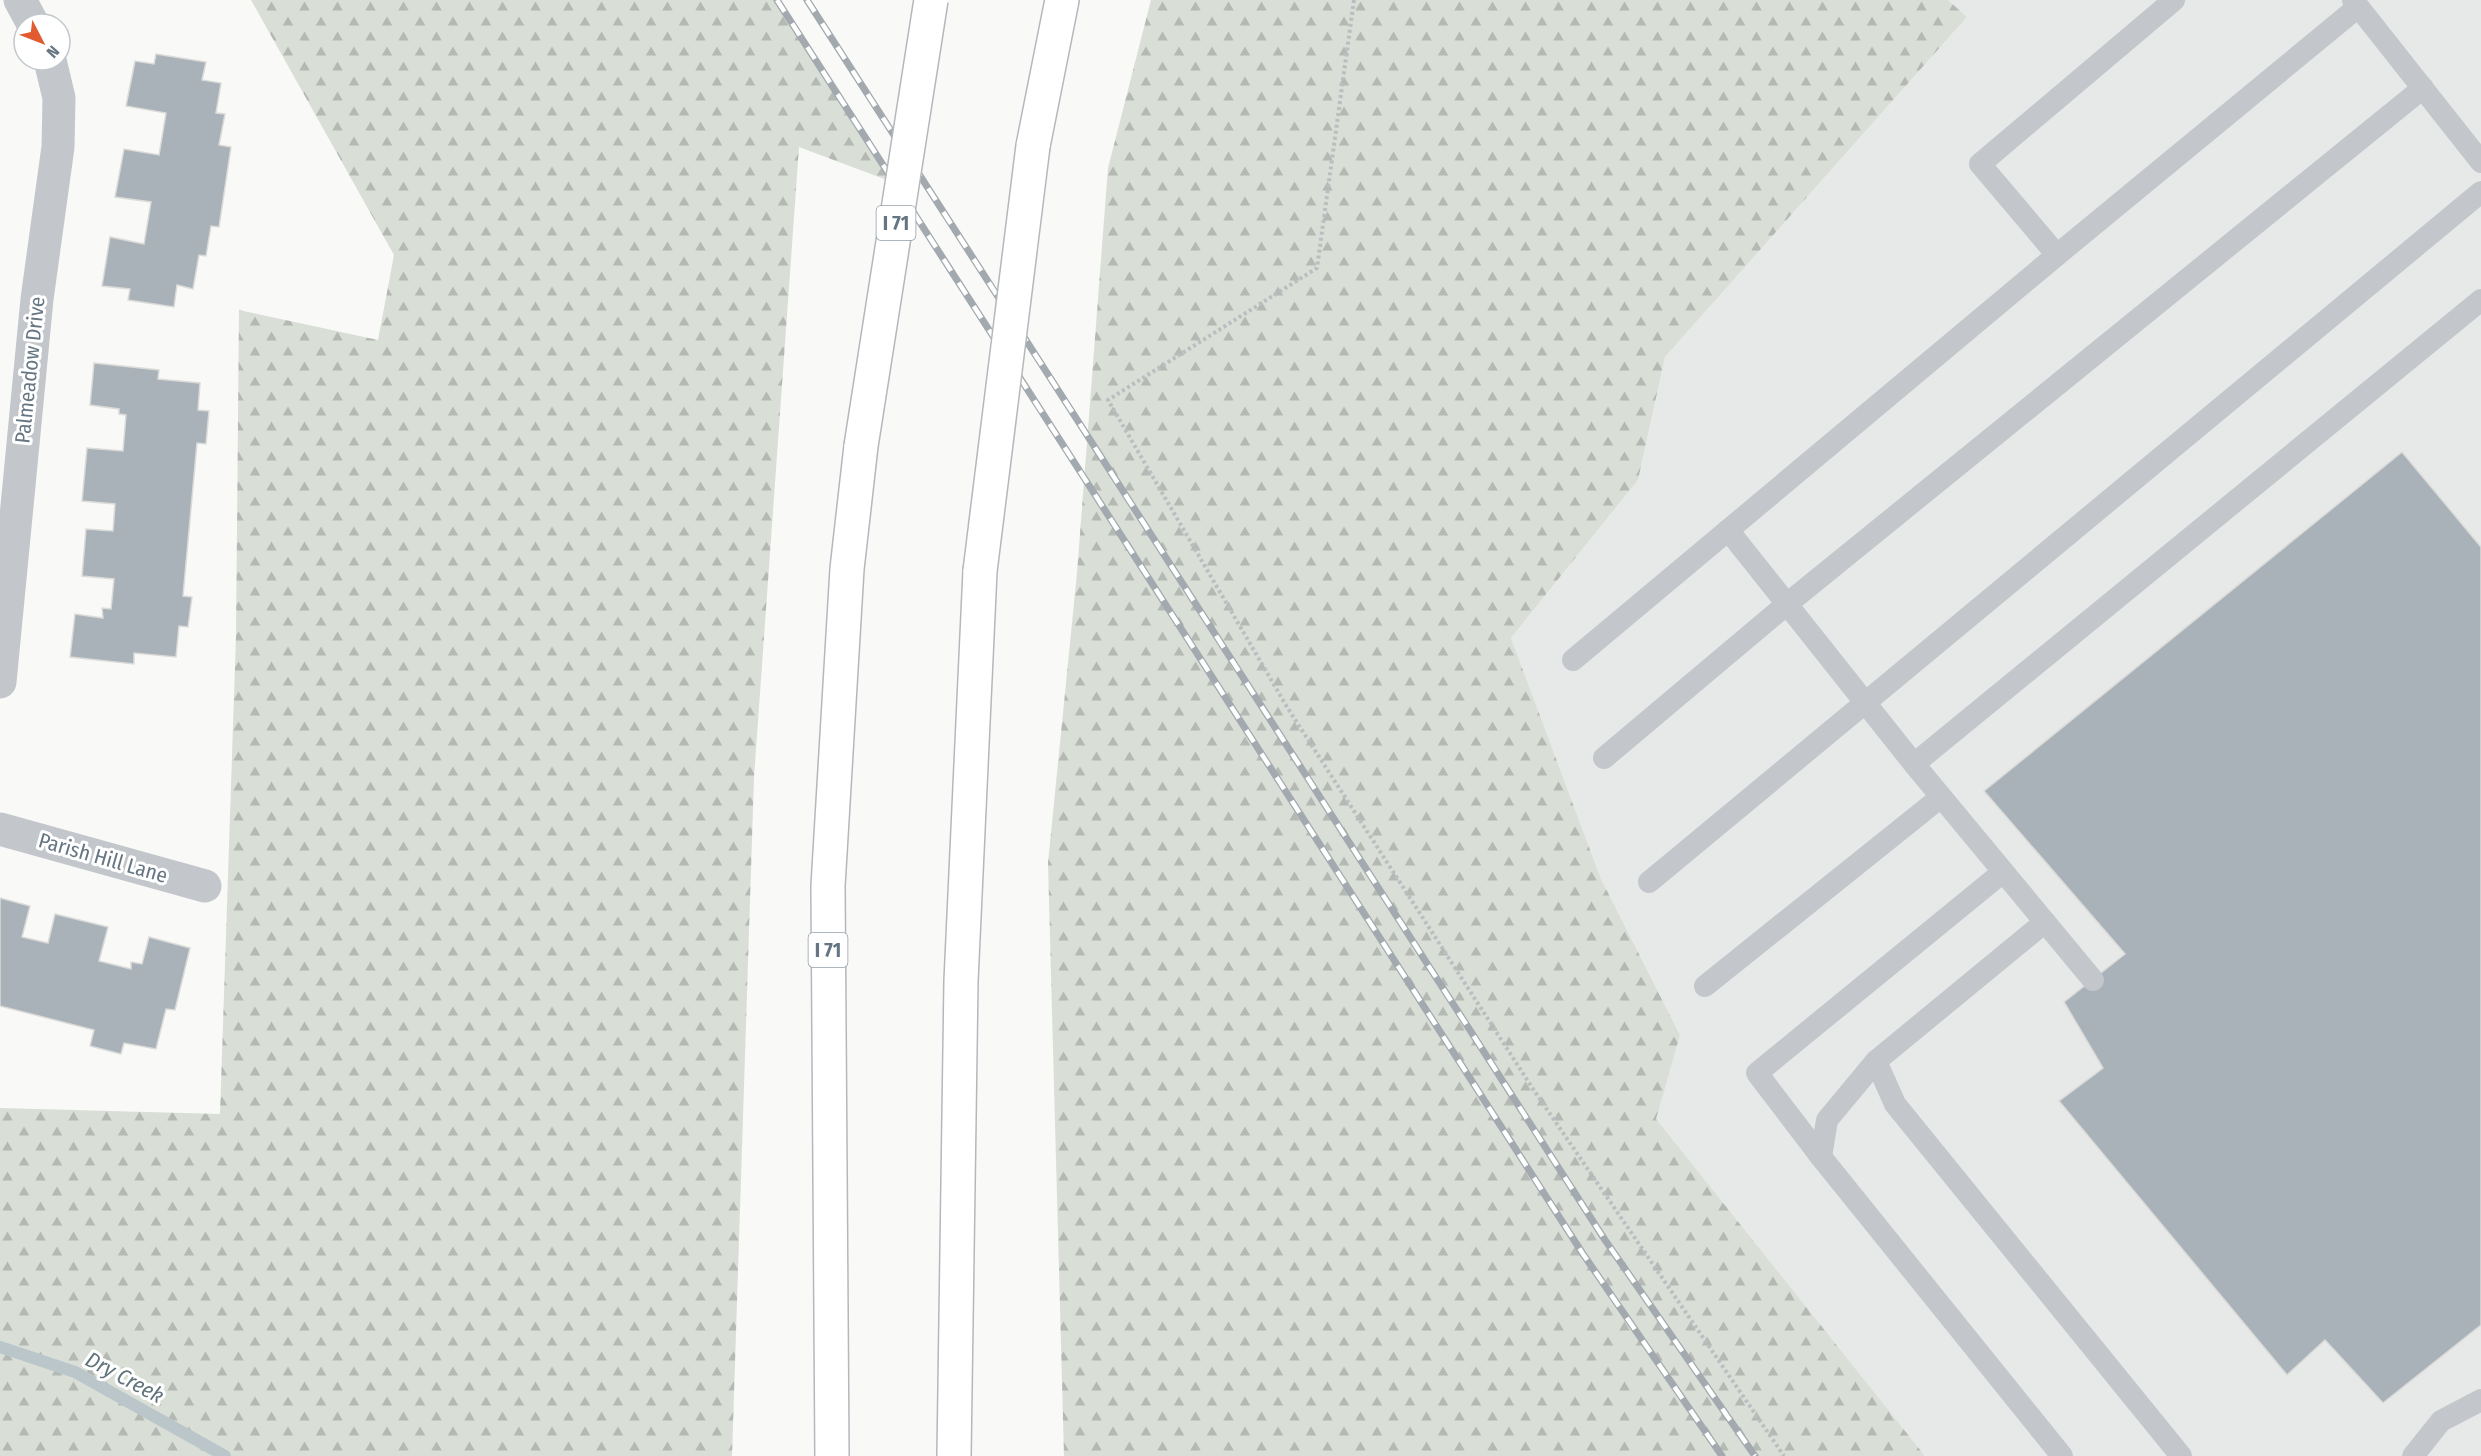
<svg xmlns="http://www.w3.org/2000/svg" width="2481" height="1456" viewBox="0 0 2481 1456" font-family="'Fira Sans Condensed',sans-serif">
	<defs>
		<pattern id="forest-firs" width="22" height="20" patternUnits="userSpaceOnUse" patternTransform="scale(1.5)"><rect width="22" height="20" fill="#d9ded6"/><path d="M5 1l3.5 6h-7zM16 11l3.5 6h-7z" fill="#b4b9b3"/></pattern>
	</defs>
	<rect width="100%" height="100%" fill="#f9f9f7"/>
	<!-- built -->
	<path fill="#e7e8e8" d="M1948 0H2481V1456H1925L1655 1119 1680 1035 1601 879 1511 638 1638 480 1665 357 1967 17Z"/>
	<!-- forest -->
	<g fill="url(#forest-firs)">
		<path d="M251 0H777L895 183 799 147 754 777 732 1456H0V1108L220 1114 236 637 239 310 378 340 394 255Z"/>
		<path d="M1151 0H1948L1967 17 1665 357 1638 480 1511 638 1601 879 1680 1035 1656 1119 1925 1456H1064L1048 863 1077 573 1108 168Z"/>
	</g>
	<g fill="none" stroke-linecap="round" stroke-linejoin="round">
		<!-- stream -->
		<path stroke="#bac6ca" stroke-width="12" d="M0 1347 75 1372 225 1456"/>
	</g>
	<!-- building -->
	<g fill="#a9b2b8" stroke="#dbdbd9" stroke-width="1.5">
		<path d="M156 54 206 62 202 80 221 83 216 113 225 114 219 145 231 147 219 227 211 226 206 256 199 255 193 289 177 285 174 307 128 300 130 289 102 286 110 237 144 244 151 202 115 197 124 149 159 155 166 113 126 106 135 61 154 64Z"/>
		<path d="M94 363 159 370 158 379 200 383 198 410 209 411 206 444 197 443 183 596 192 597 188 627 179 626 176 657 134 653V664L70 657 75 614 103 618 102 608 111 609 114 579 82 576 86 529 113 531 115 504 82 501 87 448 123 451 126 415 119 414V409L90 405Z"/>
		<path d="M2402 452 2481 547V1325L2383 1403 2325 1340 2287 1375 2059 1101 2103 1068 2064 1002 2125 954 1984 791Z"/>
		<path d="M0 898 30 906 22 937 48 943 55 914 108 927 99 961 131 969V962L142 964 149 937 190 948 175 1010 166 1009 156 1049 124 1043 121 1054 90 1046 94 1030 0 1006Z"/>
	</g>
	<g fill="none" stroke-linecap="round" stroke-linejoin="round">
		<!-- highway casing -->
		<g stroke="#b4b8bc" stroke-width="36">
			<g id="highway">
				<path d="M1033 146 1062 0"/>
				<path d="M832 1456 828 886 847 569 861 446"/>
				<path d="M954 1456 961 981 980 571"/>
			</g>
		</g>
		<!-- path -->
		<path stroke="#bbbec1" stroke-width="4" stroke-dasharray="3 3" stroke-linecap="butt" d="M1354 0 1317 268 1108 400 1287 707 1533 1089 1784 1456"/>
		<!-- lane -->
		<g stroke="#c3c7cb" stroke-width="22">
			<path d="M2353 0 2481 162"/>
			<path d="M2057 255 2358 7"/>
			<path d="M1728 530 1914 764"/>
			<path d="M1573 660 2057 255 1980 164 2174 0"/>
			<path d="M1604 758 1787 604 2423 88"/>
			<path d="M1649 882 2481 192"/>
			<path d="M2045 922 1876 1061 1895 1104 2181 1456"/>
			<path d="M2093 980 1914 764 2481 300"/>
			<path d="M1705 986 1941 797"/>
			<path d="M1876 1061 1827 1120 1821 1157 2062 1456"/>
			<path d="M1821 1157 1757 1073 2003 872"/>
			<path d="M2413 1456 2441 1421 2481 1400"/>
		</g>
		<!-- street -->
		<g stroke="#c3c7cb" stroke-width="33">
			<path d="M20 0 33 24"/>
			<path d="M0 682 37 299 58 147 59 98 50 60"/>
			<path d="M0 829 205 886"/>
		</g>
		<!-- highway -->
		<use href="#highway" stroke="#fff" stroke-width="33"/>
		<!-- rail casing -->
		<g stroke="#a2a9af" stroke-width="7">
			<g id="rail">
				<path d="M777 0 1583 1254 1722 1456"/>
				<path d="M807 0 1605 1240 1755 1456"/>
			</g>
		</g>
		<!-- rail -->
		<use href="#rail" stroke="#fff" stroke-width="4.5" stroke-dasharray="14" stroke-linecap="butt"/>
		<!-- highway-bridge casing -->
		<g stroke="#b4b8bc" stroke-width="36" stroke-linecap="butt">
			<g id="highway-bridge">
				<path d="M861 446 931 0"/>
				<path d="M980 571 1033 146"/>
			</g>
		</g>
		<!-- highway-bridge -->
		<use href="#highway-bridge" stroke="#fff" stroke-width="33"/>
	</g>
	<g text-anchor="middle" stroke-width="6" stroke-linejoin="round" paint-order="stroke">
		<!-- shield labels -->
		<g fill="#fff" stroke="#939ea8" stroke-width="1.5">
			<rect x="876.5" y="206" width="39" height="34" rx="4.5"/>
			<rect x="808.5" y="933" width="39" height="34" rx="4.5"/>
		</g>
		<g font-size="20" font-weight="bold" fill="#657582">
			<text x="896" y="230">I 71</text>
			<text x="828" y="957">I 71</text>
		</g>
		<!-- street labels -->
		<g font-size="21" fill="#657582" stroke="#fff">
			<text transform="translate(30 370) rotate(-84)" y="7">Palmeadow Drive</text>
			<text transform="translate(103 858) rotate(16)" y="7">Parish Hill Lane</text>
		</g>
		<!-- water labels -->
		<g font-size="22" font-style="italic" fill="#60747c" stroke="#fff">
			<text transform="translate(125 1377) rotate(28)" y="8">Dry Creek</text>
		</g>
	</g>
	<!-- north arrow -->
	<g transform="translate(42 42) rotate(132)"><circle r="28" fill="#ffffff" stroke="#c1c8cd" stroke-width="1.5"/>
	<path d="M0-4.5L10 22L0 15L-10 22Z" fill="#e15a30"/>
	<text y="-9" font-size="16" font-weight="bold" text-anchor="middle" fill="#657582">N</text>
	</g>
</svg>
